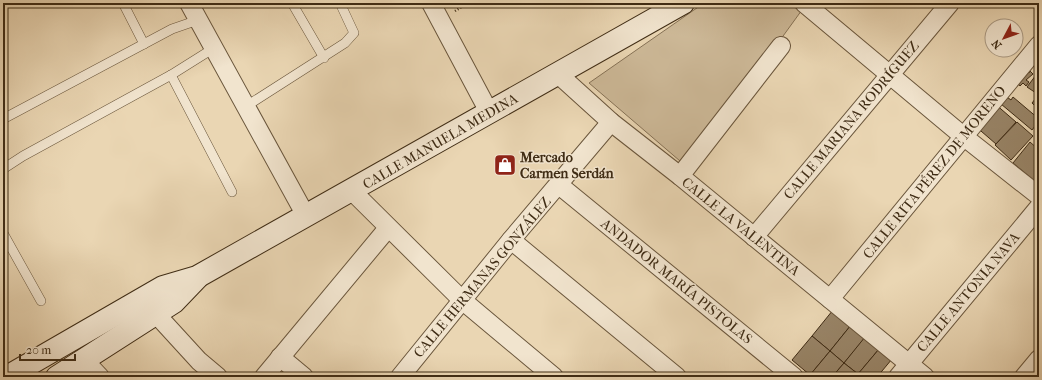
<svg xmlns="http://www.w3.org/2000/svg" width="1042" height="380" viewBox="0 0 1042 380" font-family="'IM FELL French Canon',serif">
	<rect width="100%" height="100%" fill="#ead6b3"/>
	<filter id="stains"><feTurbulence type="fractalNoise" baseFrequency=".005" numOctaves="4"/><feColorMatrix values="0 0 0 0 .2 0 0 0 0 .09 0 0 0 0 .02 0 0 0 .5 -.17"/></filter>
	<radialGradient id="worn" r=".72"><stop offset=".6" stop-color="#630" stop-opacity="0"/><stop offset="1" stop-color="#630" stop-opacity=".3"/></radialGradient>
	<!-- green -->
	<path fill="#cdb998" stroke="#867256" d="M704 3H807L778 43 680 161 589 83Z"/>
	<!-- building -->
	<g fill="#988467" stroke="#3f2c15">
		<path d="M1024 69 1029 73 1030 71 1033 74 1026 80 1029 82 1026 86 1023 83 1020 86 1014 79Z"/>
		<path d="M1039 71V95L1027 87Z"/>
		<path d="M1007 97 1011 100 1013 97 1039 119V121L1032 130 1001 104Z"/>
		<path d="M1036 98 1039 101V110L1032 103Z"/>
		<path d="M994 103 1016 122 996 144 974 125Z"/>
		<path d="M1017 122 1033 136 1011 160 995 145Z"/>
		<path d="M1030 142 1039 150V185L1013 163Z"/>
		<path d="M833 310 851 325 830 351 812 336Z"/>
		<path d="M851 325 866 337 844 363 830 351Z"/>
		<path d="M812 336 830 351 810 375 792 360Z"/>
		<path d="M865 337 879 349 858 374 844 363Z"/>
		<path d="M879 349 892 359 877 377H861L858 374Z"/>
		<path d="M830 351 844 363 832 377H813L810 375Z"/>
		<path d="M844 363 858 374 856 377H832Z"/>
	</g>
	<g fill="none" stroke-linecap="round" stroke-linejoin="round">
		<!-- lane casing -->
		<g stroke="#6a563c" stroke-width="10">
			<g id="lane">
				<path d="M123 3 144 44"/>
				<path d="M292 3 324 58"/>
				<path d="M171 75 232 192"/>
				<path d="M245 107 345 43 354 33 340 3"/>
				<path d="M3 119 172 29 198 20"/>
				<path d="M3 169 23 156 171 75 214 48"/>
				<path d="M3 233 41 301"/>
			</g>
		</g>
		<!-- street casing -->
		<g stroke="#6a563c" stroke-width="20">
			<g id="street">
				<path d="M189 3 306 216"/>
				<path d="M431 3 489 112"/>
				<path d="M804 3 963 136 1039 196"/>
				<path d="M558 74 611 122 680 176 925 377"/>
				<path d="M680 176 781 46"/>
				<path d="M559 185 794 377"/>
				<path d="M352 191 462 300 554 377"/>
				<path d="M754 237 950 3"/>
				<path d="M511 240 677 377"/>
				<path d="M830 299 1039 45"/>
				<path d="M156 314 199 361 218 377"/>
				<path d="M280 357 304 377"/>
				<path d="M84 360 100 377"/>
				<path d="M264 377 388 228"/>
				<path d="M400 377 511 240 611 122"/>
				<path d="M898 377 1039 207"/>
				<path d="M1024 377 1039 359"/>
			</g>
		</g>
		<!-- secondary casing -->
		<g stroke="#3f2c15" stroke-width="24">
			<g id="secondary">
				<path d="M7 377 163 287 197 277 683 3"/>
				<path d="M57 377 174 302 197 278"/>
			</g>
		</g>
		<!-- path -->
		<path stroke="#3f2c15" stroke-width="2.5" stroke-dasharray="1 2" stroke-linecap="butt" d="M455 11 468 3"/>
		<!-- lane -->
		<use href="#lane" stroke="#f1e4ce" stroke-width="9"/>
		<!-- street -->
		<use href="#street" stroke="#f1e4ce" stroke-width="18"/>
		<!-- secondary -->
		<use href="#secondary" stroke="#f1e4ce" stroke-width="22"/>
	</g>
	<!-- icons -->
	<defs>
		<g id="shop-square" transform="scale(1.15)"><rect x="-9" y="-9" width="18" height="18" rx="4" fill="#8f2418" stroke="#f1e4ce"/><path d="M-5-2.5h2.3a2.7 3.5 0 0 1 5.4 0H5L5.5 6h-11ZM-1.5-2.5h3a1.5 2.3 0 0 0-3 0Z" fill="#fff"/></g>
	</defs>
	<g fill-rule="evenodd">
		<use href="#shop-square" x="505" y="165"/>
	</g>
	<g text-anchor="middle" stroke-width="3" stroke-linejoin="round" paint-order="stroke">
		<!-- street labels -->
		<g font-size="14" fill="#3f2c15" stroke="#f1e4ce">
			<text transform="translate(851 120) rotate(-50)" y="5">CALLE MARIANA RODRÍGUEZ</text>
			<text transform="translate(440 141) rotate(-30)" y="5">CALLE MANUELA MEDINA</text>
			<text transform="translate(934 172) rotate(-51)" y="5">CALLE RITA PÉREZ DE MORENO</text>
			<text transform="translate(741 226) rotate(39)" y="5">CALLE LA VALENTINA</text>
			<text transform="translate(482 277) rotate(-50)" y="5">CALLE HERMANAS GONZÁLEZ</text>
			<text transform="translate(677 281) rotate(39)" y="5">ANDADOR MARÍA PISTOLAS</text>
			<text transform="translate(968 292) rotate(-50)" y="5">CALLE ANTONIA NAVA</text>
		</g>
		<!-- poi labels -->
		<g font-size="14" font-weight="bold" fill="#3f2c15" stroke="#f1e4ce" text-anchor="start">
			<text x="520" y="162">Mercado<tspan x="520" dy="16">Carmen Serdán</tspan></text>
		</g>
	</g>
	<!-- margin -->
	<rect width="1042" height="380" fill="none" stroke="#ead6b3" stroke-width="16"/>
	<rect x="4" y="4" width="1034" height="372" fill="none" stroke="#3f2c15" stroke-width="2"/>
	<rect x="8" y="8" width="1026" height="364" fill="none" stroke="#3f2c15"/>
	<!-- north arrow -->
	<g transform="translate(1004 38) rotate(229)"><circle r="19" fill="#f1e4ce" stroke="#aa9a84"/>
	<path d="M0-3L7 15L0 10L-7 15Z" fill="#8f2418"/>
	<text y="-6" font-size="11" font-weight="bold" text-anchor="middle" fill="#3f2c15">N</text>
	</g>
	<!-- scale -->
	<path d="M20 354v6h55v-6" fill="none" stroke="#3f2c15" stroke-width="2"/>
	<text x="26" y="354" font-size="12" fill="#3f2c15" stroke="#f1e4ce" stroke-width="3" paint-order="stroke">20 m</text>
	<rect width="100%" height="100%" filter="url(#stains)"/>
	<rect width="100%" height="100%" fill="url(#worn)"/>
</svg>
